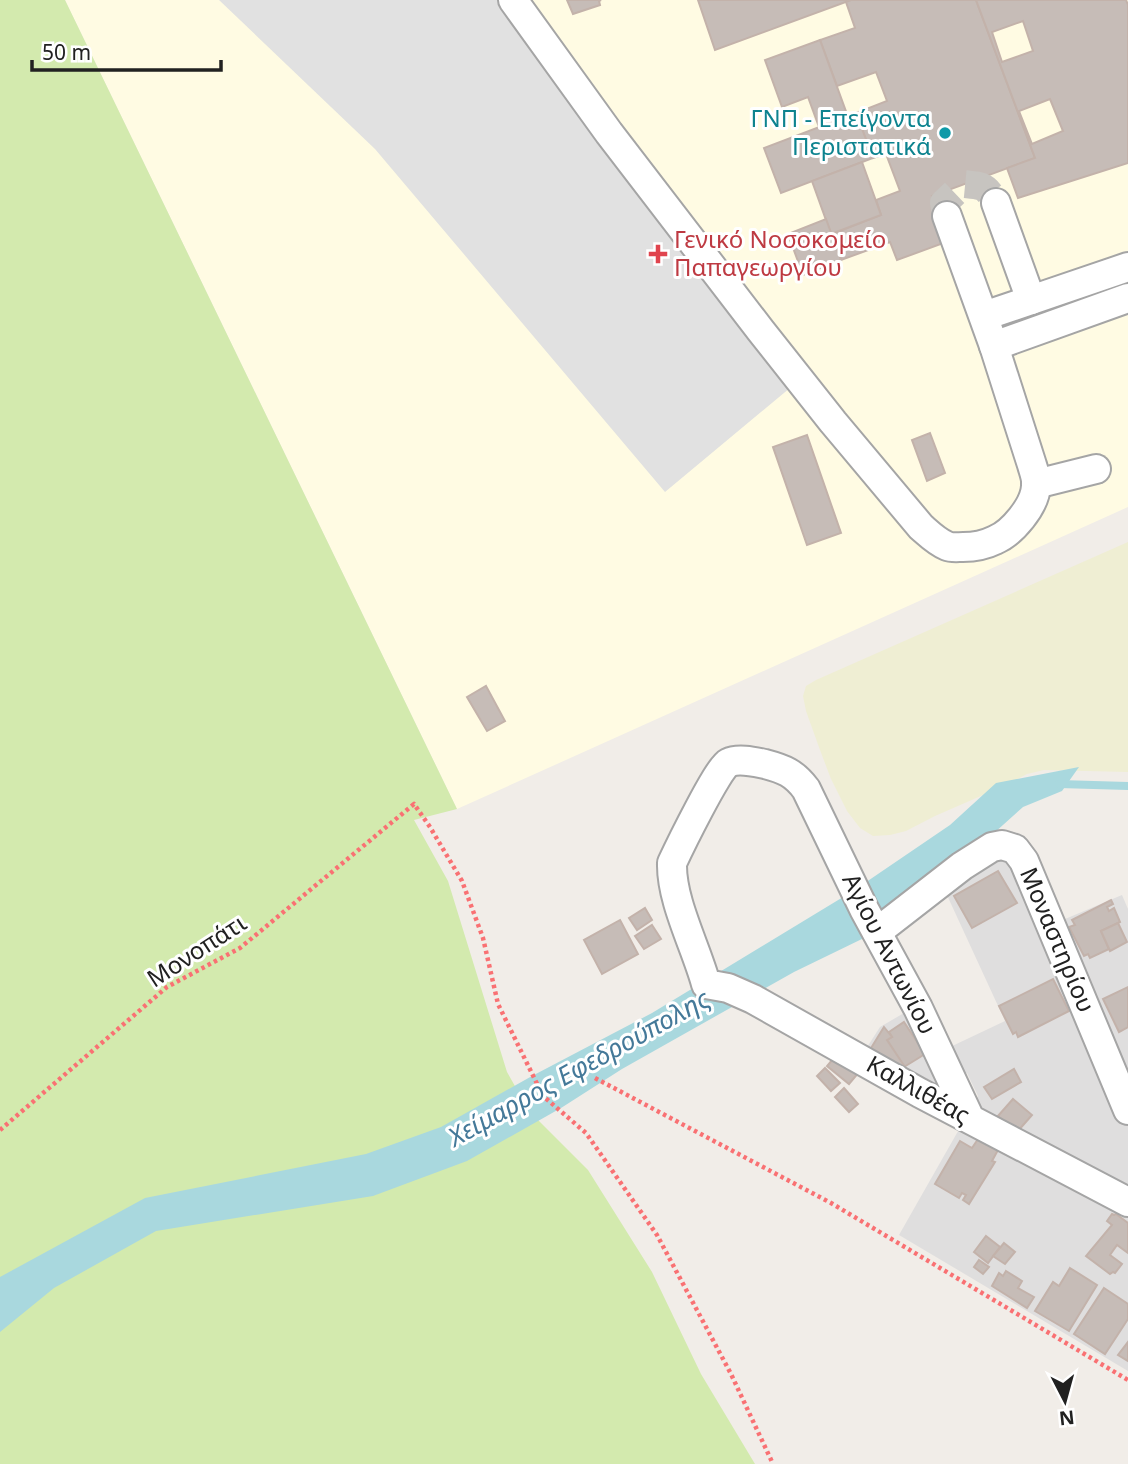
<svg xmlns="http://www.w3.org/2000/svg" width="1128" height="1464" viewBox="0 0 1128 1464" font-family="'Noto Sans',sans-serif">
	<rect width="100%" height="100%" fill="#f1ede8"/>
	<!-- residential -->
	<path fill="#dfdede" d="M994 859 1009 860 1039 930 1122 895 1128 909V1371L899 1235 978 1096 967 1073 928 1090 864 1052 880 1027 904 1013 929 1057 1005 1021 946 893Z"/>
	<!-- education -->
	<path fill="#fffbe3" d="M65 0H1128V507L457 809Z"/>
	<!-- farmland -->
	<path fill="#efeed3" d="M1128 542V772L1044 770 1027 774 1006 785 935 816 906 831 890 835 873 836 860 828 847 811 831 779 820 750 806 711 803 696 806 686 816 680Z"/>
	<!-- grass -->
	<path fill="#d3eaae" d="M0 0H65L457 809 414 820 448 881 507 1072 529 1111 588 1170 652 1272 701 1374 755 1464H0Z"/>
	<!-- parking -->
	<path fill="#e1e1e1" d="M219 0H528L594 90 808 373 665 492 375 149Z"/>
	<!-- water -->
	<path fill="#a9d8de" d="M1079 767 1062 791 1023 807 925 895 864 938 794 972 622 1069 561 1108 467 1161 373 1196 156 1231 54 1288 0 1332V1277L145 1198 366 1154 441 1127 532 1076 652 1013 853 891 950 825 996 783Z"/>
	<g fill="none" stroke-linecap="round" stroke-linejoin="round">
		<!-- stream -->
		<path stroke="#a9d8de" stroke-width="8" d="M1059 784 1128 786"/>
	</g>
	<!-- building -->
	<g fill="#c6bcb7" stroke="#c3b2aa" stroke-width="2" fill-rule="evenodd">
		<path d="M567 0H601L599 1 600 5 573 14Z"/>
		<path d="M698 0H851L715 50Z"/>
		<path d="M851 0H976L1035 158 932 196 949 241 897 260 890 242 841 260 832 234 881 215 876 200 900 191 886 154 873 158 856 113 887 101 876 72 837 86 820 40 855 28 846 2Z"/>
		<path d="M976 0H1126L1128 5V163L1018 198 1007 168 1035 158ZM1023 21 1033 51 1002 62 992 32ZM1050 99 1063 131 1032 144 1019 111Z"/>
		<path d="M820 40 848 117 819 127 808 97 782 107 765 60Z"/>
		<path d="M856 113 873 158 781 193 764 148Z"/>
		<path d="M862 162 881 215 831 234 812 181Z"/>
		<path d="M826 219 841 260 803 275 788 234Z"/>
		<path d="M930 433 945 473 927 481 912 440Z"/>
		<path d="M807 435 841 533 807 545 773 447Z"/>
		<path d="M486 686 505 721 487 731 467 697Z"/>
		<path d="M998 871 1017 903 972 928 954 896Z"/>
		<path d="M1111 900 1113 904 1107 907 1109 911 1114 908 1120 922 1101 931 1109 949 1090 958 1088 954 1084 956 1069 927 1075 925 1072 920Z"/>
		<path d="M645 908 652 920 637 930 629 918Z"/>
		<path d="M620 920 638 954 602 974 584 940Z"/>
		<path d="M1118 923 1127 942 1110 951 1101 931Z"/>
		<path d="M652 925 661 939 644 949 635 936Z"/>
		<path d="M1053 979 1069 1011 1018 1037 1016 1032 1013 1034 999 1006Z"/>
		<path d="M1128 987V1027L1119 1032 1103 999Z"/>
		<path d="M904 1022 925 1054 904 1067 887 1040 892 1037 889 1032Z"/>
		<path d="M884 1027 892 1037 887 1040 907 1070 868 1053Z"/>
		<path d="M838 1053 860 1071 849 1084 827 1066Z"/>
		<path d="M825 1068 840 1083 831 1091 817 1076Z"/>
		<path d="M1014 1069 1021 1082 992 1099 984 1087Z"/>
		<path d="M844 1088 858 1104 849 1112 835 1097Z"/>
		<path d="M1013 1099 1032 1115 1017 1132 998 1116Z"/>
		<path d="M980 1136 999 1148 992 1161 995 1162 969 1204 963 1200 966 1195 962 1193 959 1198 935 1184 960 1141 972 1148Z"/>
		<path d="M1112 1214 1114 1215 1116 1214 1128 1223V1253L1117 1245 1110 1255 1122 1264 1115 1273 1113 1272 1110 1274 1086 1256 1112 1225 1107 1221Z"/>
		<path d="M986 1236 1000 1247 988 1263 974 1252Z"/>
		<path d="M1004 1243 1015 1252 1005 1264 993 1256Z"/>
		<path d="M979 1260 989 1267 983 1274 974 1267Z"/>
		<path d="M1070 1268 1097 1285 1069 1331 1035 1311 1053 1282 1059 1286Z"/>
		<path d="M1006 1271 1022 1281 1018 1288 1034 1297 1027 1308 992 1286 999 1273 1003 1276Z"/>
		<path d="M1104 1288 1128 1304V1319L1105 1354 1074 1334Z"/>
		<path d="M1128 1342V1361L1118 1355Z"/>
	</g>
	<g fill="none" stroke-linecap="round" stroke-linejoin="round">
		<!-- minor-tunnel -->
		<path stroke="#c7c4c0" stroke-width="28" stroke-dasharray="28 14" stroke-linecap="butt" d="M947 216 944 203 964 184C984 186 985 185 996 203"/>
		<!-- minor casing -->
		<g stroke="#a5a5a5" stroke-width="32">
			<g id="minor">
				<path d="M513 0 609 133 761 331 833 422 921 527C929 534 937 542 947 546 952 548 958 547 963 547 974 547 985 545 995 540 1012 533 1035 506 1036 486 1037 479 1034 472 1032 465L994 346 947 216"/>
				<path d="M996 203 1031 300"/>
				<path d="M984 316 1128 267"/>
				<path d="M994 346 1128 298"/>
				<path d="M1036 484 1096 469"/>
				<path d="M877 932 962 866 992 847 1002 845 1015 849 1024 861 1128 1110"/>
				<path d="M970 1119 918 1008 864 909 806 789C794 773 784 769 765 764 755 762 738 758 728 763 718 768 679 848 672 863 671 901 696 947 706 984L728 988 753 999 920 1093 1128 1202"/>
			</g>
		</g>
		<!-- path -->
		<g stroke="#f97173" stroke-width="4.5" stroke-dasharray="3.5 3.5" stroke-linecap="butt">
			<path d="M595 1078 831 1203 1128 1380"/>
			<path d="M0 1130 167 987 240 948 414 804 430 827 462 881 483 938 498 1004 543 1096 586 1133 657 1235 731 1374 773 1464"/>
		</g>
		<!-- minor -->
		<use href="#minor" stroke="#fff" stroke-width="28"/>
	</g>
	<!-- markers -->
	<circle fill="#0f9aa8" stroke="#fff" stroke-width="2.5" cx="945" cy="133" r="7"/>
	<path fill="#e0444e" stroke="#fff" stroke-width="2.5" d="M654.5 243.5h7v7h7v7h-7v7h-7v-7h-7v-7h7z"/>
	<g text-anchor="middle" stroke-width="6" stroke-linejoin="round" paint-order="stroke">
		<!-- culture labels -->
		<g font-size="24" fill="#0d838f" stroke="#fff" text-anchor="end">
			<text x="931" y="127">ΓΝΠ - Επείγοντα<tspan x="931" dy="28">Περιστατικά</tspan></text>
		</g>
		<!-- health labels -->
		<g font-size="24" fill="#be3a42" stroke="#fff" text-anchor="start">
			<text x="674" y="248">Γενικό Νοσοκομείο<tspan x="674" dy="28">Παπαγεωργίου</tspan></text>
		</g>
		<!-- street labels -->
		<g font-size="24" fill="#212121" stroke="#fff">
			<text transform="translate(1057 940) rotate(67)" y="8">Μοναστηρίου</text>
			<text transform="translate(197 951) rotate(-33)" y="8">Μονοπάτι</text>
			<text transform="translate(889 954) rotate(63)" y="8">Αγίου Αντωνίου</text>
			<text transform="translate(918 1090) rotate(29)" y="8">Καλλιθέας</text>
		</g>
		<!-- water labels -->
		<g font-size="26" font-style="italic" fill="#447999" stroke="#fff">
			<text transform="translate(579 1068) rotate(-29)" y="9">Χείμαρρος Εφεδρούπολης</text>
		</g>
	</g>
	<!-- north arrow -->
	<g transform="translate(1065 1401) rotate(174)" stroke="#ffffff" stroke-width="5" paint-order="stroke">
	<path d="M0-5L12 26L0 18L-12 26Z" fill="#212121"/>
	<text y="-10" font-size="19" font-weight="bold" text-anchor="middle" fill="#212121">N</text>
	</g>
	<!-- scale -->
	<path d="M32 60v10h189v-10" fill="none" stroke="#212121" stroke-width="3.5"/>
	<text x="42" y="60" font-size="21" fill="#212121" stroke="#ffffff" stroke-width="5" paint-order="stroke">50 m</text>
</svg>
